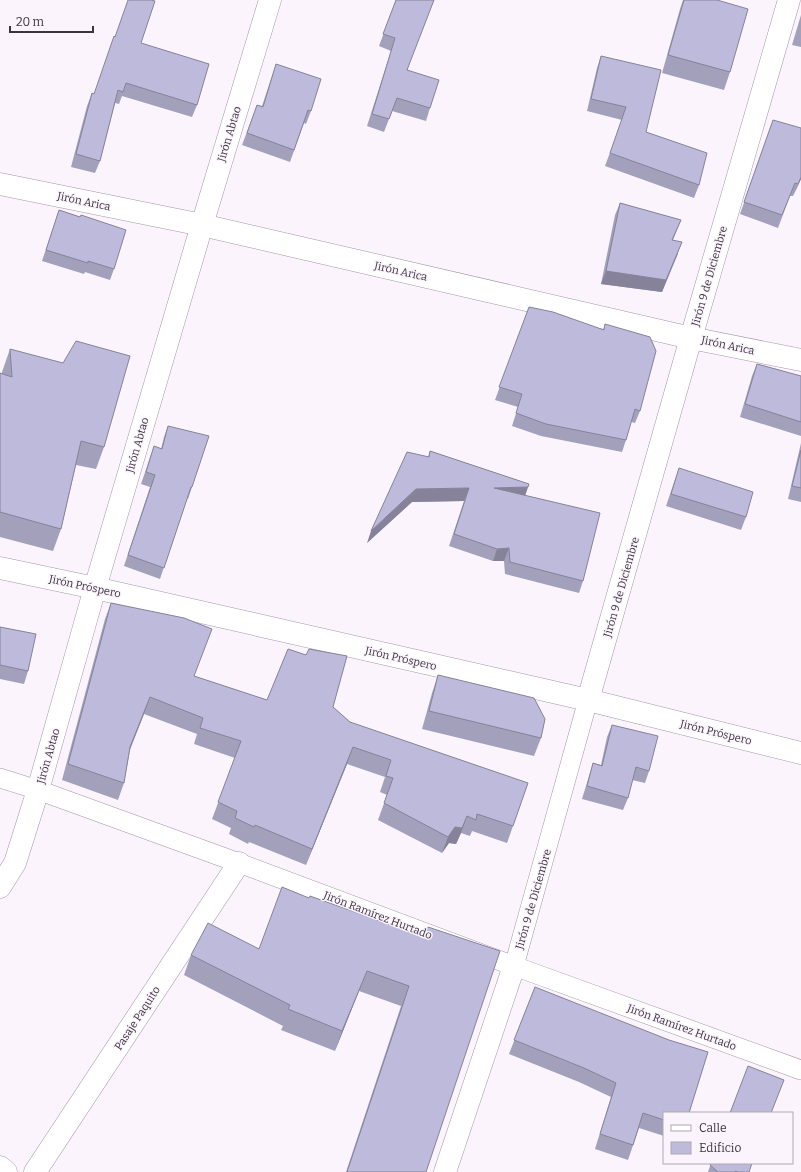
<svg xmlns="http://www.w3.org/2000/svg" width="801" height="1172" viewBox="0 0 801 1172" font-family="Bitter,serif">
	<rect width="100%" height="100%" fill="#fbf4fd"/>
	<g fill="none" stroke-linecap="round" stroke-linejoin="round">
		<!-- pedestrian casing -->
		<g stroke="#a595aa" stroke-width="20">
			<g id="pedestrian">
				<path d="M0 778 38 790 239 863 514 966 801 1070"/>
				<path d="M514 966 588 700"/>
			</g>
		</g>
		<!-- minor casing -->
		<g stroke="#a595aa" stroke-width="23">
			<g id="minor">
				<path d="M0 184 202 225 691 338 801 360"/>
				<path d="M0 568 95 588 588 700 801 753"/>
				<path d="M588 700 691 338 789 0"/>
				<path d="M0 887 15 863 38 790 95 588 202 225 270 0"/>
				<path d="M0 1167 6 1172"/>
				<path d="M35 1172 239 863"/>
				<path d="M445 1172 514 966"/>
			</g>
		</g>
		<!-- pedestrian -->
		<use href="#pedestrian" stroke="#fff" stroke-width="19"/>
		<!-- minor -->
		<use href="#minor" stroke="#fff" stroke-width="22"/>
	</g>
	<!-- wall -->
	<g fill="#a3a0bc">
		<path d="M396 0 408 70 430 108 426 121 392 111 384 132 367 126 391 51 379 46Z"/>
		<path d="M683 0H717L730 72 724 90 662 73 680 9Z"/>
		<path d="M801 15V47L792 45Z"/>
		<path d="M141 43 197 105 192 117 122 96 119 104 115 103 100 161 95 173 71 167 87 106 92 93 94 94Z"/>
		<path d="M601 56 646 132 699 185 694 198 605 166 622 120 587 111 597 68Z"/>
		<path d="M276 64 311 111 306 124 304 123 290 162 242 145 257 105 262 106Z"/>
		<path d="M773 120 801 179 793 196H790L778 228 740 214Z"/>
		<path d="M620 203 681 220 673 240 678 254 662 292 601 284 615 215Z"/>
		<path d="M59 210 80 217 114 269 110 280 85 272 84 274 42 261Z"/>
		<path d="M529 307 603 330 605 324 640 411 635 423 631 422 626 440 622 452 541 436 512 426 518 407 495 400Z"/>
		<path d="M10 349 104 447 96 469 76 465 61 529 53 551 0 537V373L2 374V372Z"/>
		<path d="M757 364 801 376V436L740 417 752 376Z"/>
		<path d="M168 426 192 487 188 499 187 498 160 579 124 566 150 487 141 484 154 446 161 449 164 437Z"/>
		<path d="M801 443V502L788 499Z"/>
		<path d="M430 451 528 487 525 495 583 581 579 593 505 574 504 561H493L449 546 464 501 412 502 367 543 428 457Z"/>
		<path d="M679 468 746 517 741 530 666 506Z"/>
		<path d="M111 603 194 676 267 700 333 707 350 722 513 826 507 843 472 831 470 836 461 833 456 844 449 843 442 853 378 820 387 795 380 792 385 777 347 764 306 865 249 842 248 844 229 834 231 828 212 819 235 758 194 744 197 734 144 714 130 750 124 783 118 800 62 780 105 619Z"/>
		<path d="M0 627 28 671 24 684 0 679Z"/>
		<path d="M438 675 541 738 534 756 422 729 432 693Z"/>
		<path d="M612 725 649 771 645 783 632 780 628 798 623 810 582 799 589 776 593 763 601 765 607 737Z"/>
		<path d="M309 898 424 937 428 927 426 1172H346L401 1006 359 991 335 1051 281 1030 283 1026 184 975 191 955 259 949Z"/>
		<path d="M535 987 664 1113V1136L639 1128 628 1160 595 1149 611 1097 579 1082 509 1054Z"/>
		<path d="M711 1163 749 1172H708Z"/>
	</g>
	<!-- shaded-wall -->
	<g fill="#858299">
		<path d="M801 177V179L793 196 798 184Z"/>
		<path d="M682 242 662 292 601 284 606 271Z"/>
		<path d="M528 487 524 499 494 488Z"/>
		<path d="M469 488 464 501 412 502 367 543 371 531 416 489Z"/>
		<path d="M509 548 504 561H493L497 549Z"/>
		<path d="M150 697 144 714 124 763 130 747Z"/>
		<path d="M353 747 347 764 306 865 312 849Z"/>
		<path d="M467 816 461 833 456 844 449 843 442 853 448 837 455 827Z"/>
		<path d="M367 971 335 1051 342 1031Z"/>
	</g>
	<!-- building -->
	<g fill="#bebadb" stroke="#858299">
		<path d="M128 0H151L155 1 141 43 209 64 197 105 126 83 123 92 118 90 100 161 76 154 92 93 94 94 114 36 115 37Z"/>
		<path d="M396 0H434L407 70 439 80 430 108 397 98 389 119 372 114 395 38 383 34Z"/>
		<path d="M684 0H717L748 9 730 72 668 55Z"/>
		<path d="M601 56 661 70 646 132 707 153 699 185 610 153 626 107 591 99Z"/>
		<path d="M276 64 321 79 311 111 308 110 294 150 247 133 257 105 263 107Z"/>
		<path d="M773 120 801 128V177L798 184 795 183 782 215 744 202Z"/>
		<path d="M620 203 681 220 672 240 682 242 666 280 606 271Z"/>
		<path d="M59 210 80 217 81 215 126 230 114 269 88 261V263L46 250Z"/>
		<path d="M529 307 553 312 604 330 605 324 650 337 656 351 640 411 635 409 626 440 546 424 516 413 522 394 499 387Z"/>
		<path d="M76 341 130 356 104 447 81 441 61 529 0 512V373L12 377 10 349 63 363Z"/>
		<path d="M757 364 801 376V422L745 404Z"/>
		<path d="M168 426 209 436 192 487H191L164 568 128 555 155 475 146 472 154 446 162 449Z"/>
		<path d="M801 450V488L792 486Z"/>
		<path d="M430 451 529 484 528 487 494 488 600 513 583 581 510 562 509 548 497 549 454 534 469 488 416 489 371 531 407 452 429 457Z"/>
		<path d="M679 468 753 492 746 517 671 494Z"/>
		<path d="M111 603 184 618 212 629 194 676 267 700 288 649 306 655 309 649 347 656 333 707 350 722 528 783 513 826 477 814 476 820 467 816 462 828 455 827 448 837 384 803 393 778 386 776 391 760 353 747 312 849 255 825 254 827 235 818 237 811 218 802 241 741 200 728 203 718 150 697 130 747 124 783 68 764Z"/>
		<path d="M0 627 36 634 28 671 0 665Z"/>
		<path d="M438 675 534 698 545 719 541 738 429 711Z"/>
		<path d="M612 725 658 736 649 771 636 767 628 798 587 786 593 763 602 766Z"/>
		<path d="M282 887 309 898 310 896 425 937 428 927 500 951 426 1172H347L409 986 367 971 342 1031 288 1009 290 1005 191 955 208 923 259 949Z"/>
		<path d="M535 987 669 1040 708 1052 689 1113H664V1120L643 1113 633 1145 600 1134 616 1083 584 1068 514 1040Z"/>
		<path d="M748 1066 784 1080 771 1113H730Z"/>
		<path d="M711 1163H752L749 1172H738L735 1171V1172H718L710 1165Z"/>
	</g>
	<g text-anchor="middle" stroke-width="3" stroke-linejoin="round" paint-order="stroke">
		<!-- street labels -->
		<g font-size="11" fill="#3c353e" stroke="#fbf4fd">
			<text transform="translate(229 134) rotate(-73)" y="4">Jirón Abtao</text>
			<text transform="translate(84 201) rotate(12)" y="4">Jirón Arica</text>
			<text transform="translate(401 271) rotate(13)" y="4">Jirón Arica</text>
			<text transform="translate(709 276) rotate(-74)" y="4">Jirón 9 de Diciembre</text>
			<text transform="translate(728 345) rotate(12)" y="4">Jirón Arica</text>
			<text transform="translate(137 445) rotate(-74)" y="4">Jirón Abtao</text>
			<text transform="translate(85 586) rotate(12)" y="4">Jirón Próspero</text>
			<text transform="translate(621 587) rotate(-74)" y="4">Jirón 9 de Diciembre</text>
			<text transform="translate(401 658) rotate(13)" y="4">Jirón Próspero</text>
			<text transform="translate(716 732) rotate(14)" y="4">Jirón Próspero</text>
			<text transform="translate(48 756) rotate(-74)" y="4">Jirón Abtao</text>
			<text transform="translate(533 899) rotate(-74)" y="4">Jirón 9 de Diciembre</text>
			<text transform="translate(378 915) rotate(21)" y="4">Jirón Ramírez Hurtado</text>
			<text transform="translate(137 1018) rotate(-57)" y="4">Pasaje Paquito</text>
			<text transform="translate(682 1027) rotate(20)" y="4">Jirón Ramírez Hurtado</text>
		</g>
	</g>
	<!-- legend -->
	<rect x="663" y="1112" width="130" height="52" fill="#fbf4fd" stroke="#afa8b1"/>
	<rect x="671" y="1125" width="20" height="6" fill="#ffffff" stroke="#afa8b1"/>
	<text x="699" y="1132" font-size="12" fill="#3c353e">Calle</text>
	<rect x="671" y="1142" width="20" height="12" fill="#bebadb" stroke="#afa8b1"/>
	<text x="699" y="1152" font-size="12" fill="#3c353e">Edificio</text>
	<!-- scale -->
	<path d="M10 26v6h83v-6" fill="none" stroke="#3c353e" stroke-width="2"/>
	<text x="16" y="26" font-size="12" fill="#3c353e" stroke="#fbf4fd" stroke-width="3" paint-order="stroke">20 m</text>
</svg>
